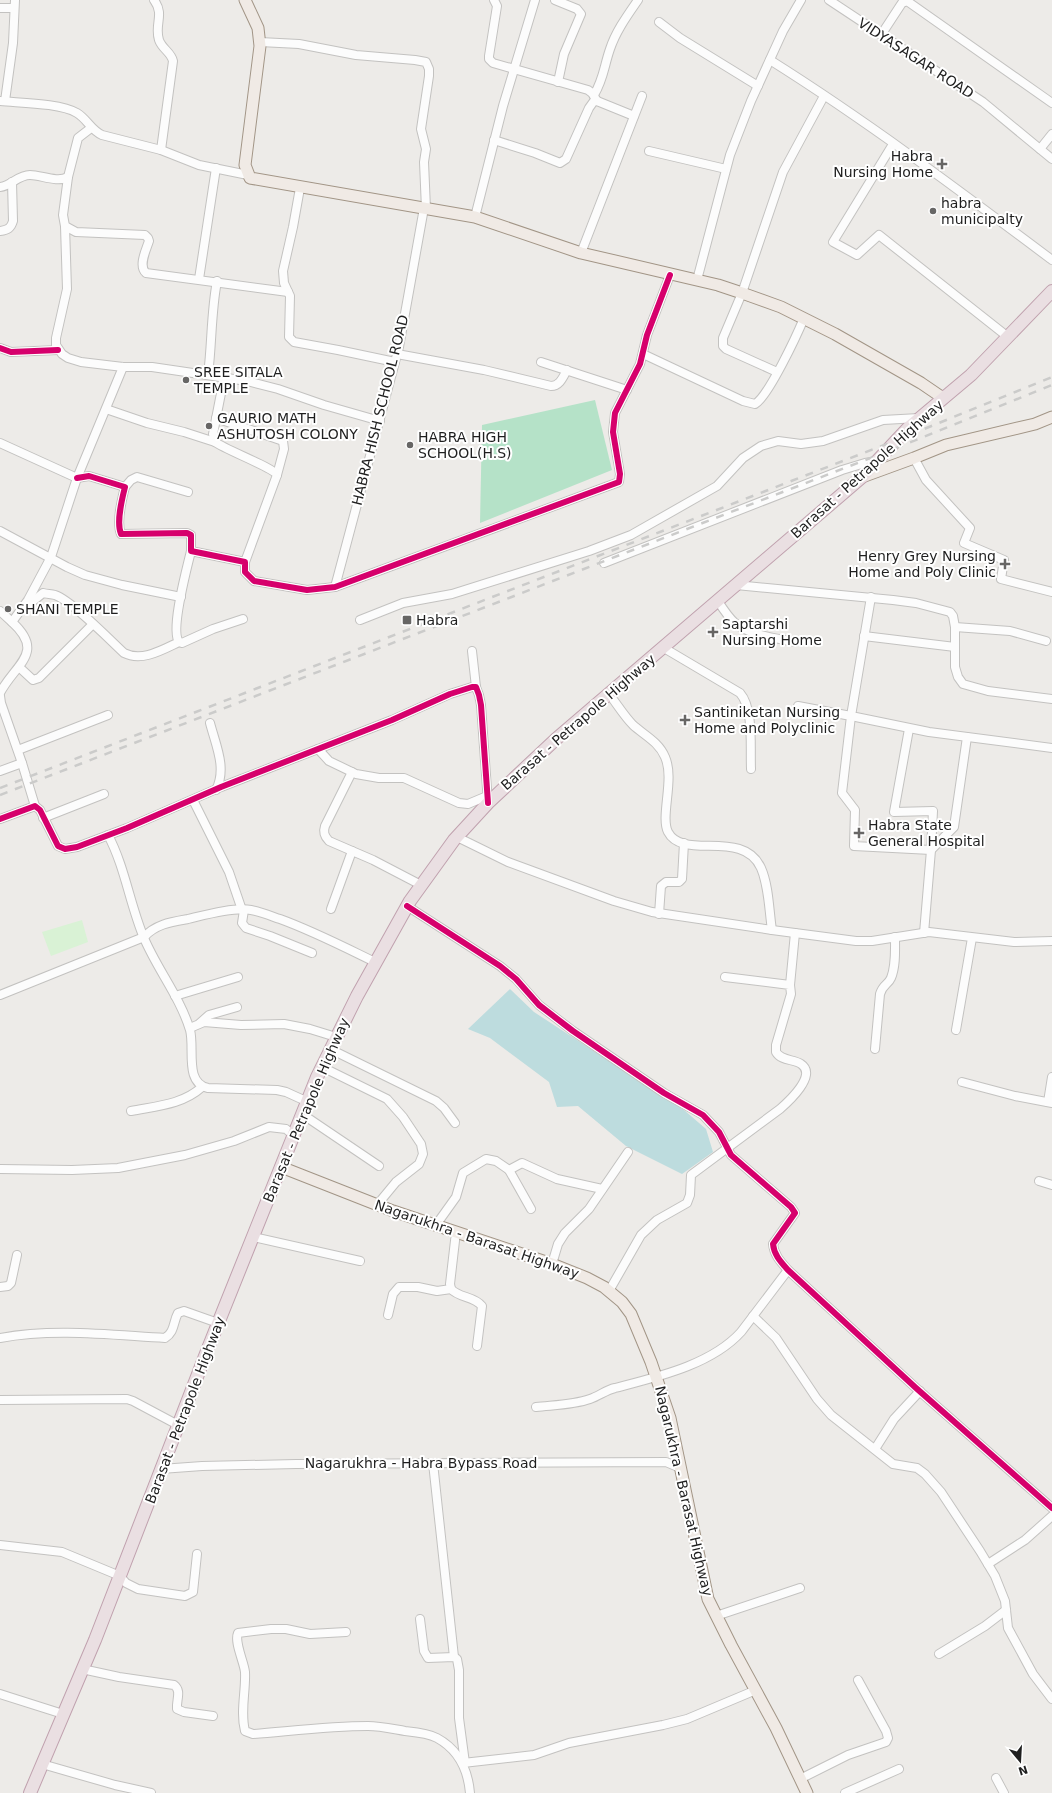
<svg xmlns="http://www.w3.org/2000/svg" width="1052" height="1793" viewBox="0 0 1052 1793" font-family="'DejaVu Sans',sans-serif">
	<rect width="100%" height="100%" fill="#edebe8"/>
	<!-- park -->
	<path fill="#d9f2d5" d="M82 920 88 942 51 956 42 932Z"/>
	<!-- pitch -->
	<path fill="#b5e2c8" d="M595 400 612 470 480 523 482 425Z"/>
	<!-- water -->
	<path fill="#bddcde" d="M510 989 534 1012 684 1110 706 1129 713 1152 682 1174 626 1146 578 1106 557 1107 549 1082 490 1038 468 1029Z"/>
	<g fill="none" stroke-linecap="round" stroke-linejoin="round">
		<!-- minor casing -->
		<g stroke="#c3c2c0" stroke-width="10">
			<g id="minor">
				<path d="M154 0C165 15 154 24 159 40 162 49 171 52 173 61L161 150"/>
				<path d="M494 0 497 6 489 56V59L493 63 588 90 592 93 597 101"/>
				<path d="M555 0 577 9 581 14 564 54 558 82"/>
				<path d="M829 0 983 102 1052 159"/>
				<path d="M0 8H14"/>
				<path d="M659 22 680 38 758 86"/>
				<path d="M881 35 900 6 902 3 907 1 1052 103"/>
				<path d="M260 42 299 44 356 55 415 60 426 62 429 69V76L421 129 426 149 424 162 426 209"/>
				<path d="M770 60C867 121 960 191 1052 260"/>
				<path d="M594 95C604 78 604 66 610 49 616 31 627 16 638 0"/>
				<path d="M0 101C20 103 60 103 77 113 87 119 91 130 102 135L161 150 199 165 248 175"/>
				<path d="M5 101 13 43 15 0"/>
				<path d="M494 140 535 153 560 163 566 159 589 108 594 101H597L634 116"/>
				<path d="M893 144 833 242 857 255 879 235 1008 337"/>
				<path d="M1040 149 1052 134"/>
				<path d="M649 151 726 169"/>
				<path d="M68 177 63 215 65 226 76 232 145 235 148 238 149 241C146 250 138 266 146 273L288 292"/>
				<path d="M0 187C11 186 18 175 30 175 41 175 57 183 68 177L78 138 91 128"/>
				<path d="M300 188 293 227 283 271 284 283 290 296 289 337 294 342 338 350 395 362"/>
				<path d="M475 217 503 106 535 0"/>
				<path d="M65 226 67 289 56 338V345L62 354 68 358 81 362 123 367H152L247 381 278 389 324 405 380 421"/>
				<path d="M0 231C8 230 11 228 13 221L12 182"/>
				<path d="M581 253 642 96"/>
				<path d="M199 279 216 168"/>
				<path d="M697 280 730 155 751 101 783 31 801 0"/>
				<path d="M0 348 11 352 58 350"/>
				<path d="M397 354 484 370 551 386C560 386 563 377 567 370"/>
				<path d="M643 354 743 401 755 404C768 397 797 335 804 318"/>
				<path d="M541 362 627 390"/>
				<path d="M777 372 726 349 723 346V338L742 293 783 172 824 96"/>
				<path d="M208 375C212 344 211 312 217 281"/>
				<path d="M224 378 213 434 215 442C226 450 274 468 277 475L245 562"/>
				<path d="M106 409 147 423 184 432 215 442"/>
				<path d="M216 418 283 441 284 449 277 475"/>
				<path d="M0 443 77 478"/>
				<path d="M914 458 926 480 970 528 964 543 1004 560 1001 579 1052 592"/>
				<path d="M77 478 89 476 125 487C122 499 116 522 121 534L187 533 191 535V551L245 562V572L254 581 307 590 335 587 619 482 620 474 613 432 615 413 640 364 647 335 670 275"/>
				<path d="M125 487 131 480 137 477 188 492"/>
				<path d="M0 531 67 567 85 575 122 585 181 597"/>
				<path d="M191 551C187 568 170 630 179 642L182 643 213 629 243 619"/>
				<path d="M604 563 842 470 865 463 877 461"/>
				<path d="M736 585 893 600 916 603 950 612 953 616 955 627V667L958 677 963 684 988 691 1052 699"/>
				<path d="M335 587 399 347 424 208"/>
				<path d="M871 597 851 716 929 732 1052 748"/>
				<path d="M718 601C723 609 728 617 735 623 751 636 776 638 795 642"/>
				<path d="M27 606 43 593C47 594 51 594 55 595 72 601 109 639 124 653 142 662 162 650 179 642"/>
				<path d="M0 611 12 622"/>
				<path d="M360 620 403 603 452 594 589 551 631 535 717 486 743 458 761 446 778 441 801 444 823 441 883 420 919 418"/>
				<path d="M955 627 1010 631 1046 641"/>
				<path d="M864 636 955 647"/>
				<path d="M664 648 740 693C754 709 750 747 751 769"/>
				<path d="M472 651 476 687"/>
				<path d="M19 667 33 680 39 678 93 624"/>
				<path d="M0 693C15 664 46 653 12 622L28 600 51 557 77 478 123 367"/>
				<path d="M609 694C617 704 624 716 633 725 644 735 659 742 665 757 675 779 660 816 668 832 683 861 743 828 761 868 769 886 769 911 772 930"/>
				<path d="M0 696 1 703 22 763 35 806"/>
				<path d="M798 706 851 716 842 793 855 810 854 846 931 850 933 811 894 812 909 729"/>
				<path d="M210 723C216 746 227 768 216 790"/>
				<path d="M318 749 329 761 356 774 379 778H404L459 803 468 804 487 796"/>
				<path d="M18 750 108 715"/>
				<path d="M0 771 22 763"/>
				<path d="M352 772 325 826C323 832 324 836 329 841L373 860 421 885"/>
				<path d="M193 800 229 872 242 910"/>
				<path d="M43 818 104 794"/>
				<path d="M0 819 35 806 40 810 58 846 65 849 77 847 127 828 221 787 392 720 450 694 472 687H476L479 695 481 705 488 803"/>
				<path d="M108 835C125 867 130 905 144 938 157 969 180 997 190 1030 195 1048 184 1083 208 1088L277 1090 286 1092 308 1102"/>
				<path d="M457 837 508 862 614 901 652 912 772 930 856 941H872L929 932 1014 942 1052 941"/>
				<path d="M407 906 500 966 516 979 539 1005 573 1031 664 1093 703 1115 719 1132 731 1155 791 1207 795 1213 773 1244C774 1255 781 1262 788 1270L916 1388 1052 1508"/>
				<path d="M331 909 352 851"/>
				<path d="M244 910 242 923 246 928 270 936 312 953"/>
				<path d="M659 914 661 886 666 882H679L682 879 684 843"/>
				<path d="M924 933 931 850 954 827 967 737"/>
				<path d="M790 985 795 933"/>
				<path d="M0 995 144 937C156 924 171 922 188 919 205 915 234 907 251 910 261 912 271 916 280 919 313 931 344 947 375 962"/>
				<path d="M175 996 238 977"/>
				<path d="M200 1023 209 1015 237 1007"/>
				<path d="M190 1028 204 1022 241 1025 284 1024 310 1029 336 1037"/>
				<path d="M956 1030 972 938"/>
				<path d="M330 1049 436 1101 444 1108 455 1123"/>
				<path d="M875 1049 880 994C883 984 888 985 891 978 896 966 895 950 895 937"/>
				<path d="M322 1067 387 1099 403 1117 421 1144 423 1154 419 1164 396 1182 377 1205"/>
				<path d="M962 1082 1015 1096 1052 1103"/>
				<path d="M1048 1102 1052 1077"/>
				<path d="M131 1111C156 1106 182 1105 202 1087"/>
				<path d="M302 1114 379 1166"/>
				<path d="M0 1169 72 1170 118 1168 185 1155 234 1141 269 1127 286 1129 294 1136"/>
				<path d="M509 1170 531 1209"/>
				<path d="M1039 1181 1052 1185"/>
				<path d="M436 1225 456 1197 463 1173 486 1159 496 1161 509 1170 522 1163 557 1179 602 1189"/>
				<path d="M456 1232 450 1284 451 1289C459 1298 474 1296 482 1306L477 1346"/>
				<path d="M253 1237 360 1261"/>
				<path d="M552 1264 558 1244 565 1233 589 1209 628 1152"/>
				<path d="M0 1287 8 1286 11 1283 17 1255"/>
				<path d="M609 1291 641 1235 657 1220 687 1203 690 1195 691 1175 780 1109C788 1102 818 1075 801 1064 794 1059 781 1061 776 1052V1045L791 994 790 985 725 977"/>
				<path d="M388 1315 393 1294 399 1287H418L437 1291 451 1289"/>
				<path d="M753 1316 776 1338 817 1399 831 1415 893 1464 917 1468 925 1474 941 1492 980 1551 995 1576 1005 1601 1008 1628 1033 1674 1052 1699"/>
				<path d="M0 1338C54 1328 111 1335 165 1338 175 1332 173 1322 178 1313L184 1311 218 1323"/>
				<path d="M0 1400 127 1399 133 1401 178 1425"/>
				<path d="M536 1407C553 1405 573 1405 590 1399 599 1396 606 1390 615 1388 657 1377 711 1365 741 1332L788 1270"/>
				<path d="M875 1449 894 1419 920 1391"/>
				<path d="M433 1463 454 1657"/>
				<path d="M161 1469 202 1466 296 1464 666 1462 680 1468"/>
				<path d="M0 1545 62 1552 120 1576 126 1583 138 1589 185 1596 193 1592 197 1554"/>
				<path d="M988 1564 1025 1540 1052 1516"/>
				<path d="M716 1616 800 1588"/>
				<path d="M420 1619 424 1651 428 1658 454 1657 457 1659 459 1670V1718L465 1763"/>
				<path d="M346 1632 310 1634 286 1629H271L238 1633C234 1642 244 1662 245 1672 246 1691 240 1712 245 1731L253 1734C291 1731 330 1726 368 1726 380 1726 393 1729 405 1731 415 1732 428 1733 437 1738 459 1750 468 1770 470 1793"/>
				<path d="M939 1654 985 1626 1006 1610"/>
				<path d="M82 1669 119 1677 174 1685C182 1691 176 1700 177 1709L184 1712 213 1716"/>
				<path d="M0 1694 63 1714"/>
				<path d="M463 1763 534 1755 569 1743 663 1725 687 1719 756 1690"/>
				<path d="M42 1764 115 1785 151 1793"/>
				<path d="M996 1778 1004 1793"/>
				<path d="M800 1779 848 1755 886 1742 888 1738 886 1731 858 1680"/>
				<path d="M845 1793 899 1769"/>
			</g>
		</g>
		<!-- major casing -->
		<g stroke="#a29586" stroke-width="13">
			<g id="major">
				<path d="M245 0 258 28 260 46 245 165 250 178 475 217 581 253 718 285 742 293 781 307 835 334 921 383 943 398"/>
				<path d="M862 477 914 458 946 445 1035 424 1052 417"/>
				<path d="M281 1167 393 1211 552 1264 587 1278 604 1287 622 1302 631 1314 651 1362 670 1418 708 1599 731 1645 776 1728 807 1793"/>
			</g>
		</g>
		<!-- highway casing -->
		<g stroke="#c0a1ae" stroke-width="14">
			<path id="highway" d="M30 1793 95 1640 207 1351 317 1077 357 996 410 901 454 840 488 803 556 739 862 477 908 428 971 375 1052 291"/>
		</g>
		<!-- minor -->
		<use href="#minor" stroke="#fcfcfc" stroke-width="8"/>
		<!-- major -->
		<use href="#major" stroke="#f0eae5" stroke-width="11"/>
		<!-- highway -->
		<use href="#highway" stroke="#eadfe2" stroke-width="12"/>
		<!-- rail -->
		<g stroke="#cbcbca" stroke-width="2.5" stroke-dasharray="8 8" stroke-linecap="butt">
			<path d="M0 788 897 440 1052 377"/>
			<path d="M0 795 886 452 1052 385"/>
		</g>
		<!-- cycleway casing -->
		<g stroke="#fff" stroke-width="8">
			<g id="cycleway">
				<path d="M0 348 11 352 58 350"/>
				<path d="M77 478 89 476 125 487C122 499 116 522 121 534L187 533 191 535V551L245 562V572L254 581 307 590 335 587 619 482 620 474 613 432 615 413 640 364 647 335 670 275"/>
				<path d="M0 819 35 806 40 810 58 846 65 849 77 847 127 828 221 787 392 720 450 694 472 687H476L479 695 481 705 488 803"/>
				<path d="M407 906 500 966 516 979 539 1005 573 1031 664 1093 703 1115 719 1132 731 1155 791 1207 795 1213 773 1244C774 1255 781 1262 788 1270L916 1388 1052 1508"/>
			</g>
		</g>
		<!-- cycleway -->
		<use href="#cycleway" stroke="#d6006c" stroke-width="6"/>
	</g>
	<!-- markers -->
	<g fill="#676665" stroke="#fff" stroke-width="1.5">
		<path d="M940 158h4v4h4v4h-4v4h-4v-4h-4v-4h4z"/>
		<circle cx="933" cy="211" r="4"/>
		<circle cx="186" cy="380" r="4"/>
		<circle cx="209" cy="426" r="4"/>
		<circle cx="410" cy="445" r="4"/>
		<path d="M1003 558h4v4h4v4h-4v4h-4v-4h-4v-4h4z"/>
		<circle cx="8" cy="609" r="4"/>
		<rect x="402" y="615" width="10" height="10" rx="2"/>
		<path d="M711 626h4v4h4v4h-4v4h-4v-4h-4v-4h4z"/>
		<path d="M683 714h4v4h4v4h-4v4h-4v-4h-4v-4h4z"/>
		<path d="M857 827h4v4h4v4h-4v4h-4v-4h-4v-4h4z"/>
	</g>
	<g text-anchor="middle" stroke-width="4" stroke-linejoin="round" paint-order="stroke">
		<!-- street labels -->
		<g font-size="14" fill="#1f1f1f" stroke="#fff">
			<text transform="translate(916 58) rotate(33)" y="5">VIDYASAGAR ROAD</text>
			<text transform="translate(380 410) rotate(-76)" y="5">HABRA HISH SCHOOL ROAD</text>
			<text transform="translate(867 469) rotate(-42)" y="5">Barasat - Petrapole Highway</text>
			<text transform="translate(578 722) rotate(-41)" y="5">Barasat - Petrapole Highway</text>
			<text transform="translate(306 1110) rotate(-67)" y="5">Barasat - Petrapole Highway</text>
			<text transform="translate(477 1239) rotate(19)" y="5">Nagarukhra - Barasat Highway</text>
			<text transform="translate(185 1410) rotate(-69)" y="5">Barasat - Petrapole Highway</text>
			<text x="421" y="1468">Nagarukhra - Habra Bypass Road</text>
			<text transform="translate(684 1491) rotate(77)" y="5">Nagarukhra - Barasat Highway</text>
		</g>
		<!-- poi labels -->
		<g font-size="14" fill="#1f1f1f" stroke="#fff" text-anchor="start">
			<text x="933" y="161" text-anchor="end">Habra<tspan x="933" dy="16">Nursing Home</tspan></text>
			<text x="941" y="208">habra<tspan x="941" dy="16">municipalty</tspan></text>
			<text x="194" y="377">SREE SITALA<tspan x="194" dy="16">TEMPLE</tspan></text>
			<text x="217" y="423">GAURIO MATH<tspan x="217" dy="16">ASHUTOSH COLONY</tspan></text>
			<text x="418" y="442">HABRA HIGH<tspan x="418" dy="16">SCHOOL(H.S)</tspan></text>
			<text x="996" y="561" text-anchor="end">Henry Grey Nursing<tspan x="996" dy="16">Home and Poly Clinic</tspan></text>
			<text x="16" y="614">SHANI TEMPLE</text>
			<text x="416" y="625">Habra</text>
			<text x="722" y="629">Saptarshi<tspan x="722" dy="16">Nursing Home</tspan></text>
			<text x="694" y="717">Santiniketan Nursing<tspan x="694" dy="16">Home and Polyclinic</tspan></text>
			<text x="868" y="830">Habra State<tspan x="868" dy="16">General Hospital</tspan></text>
		</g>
	</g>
	<!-- north arrow -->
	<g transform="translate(1020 1761) rotate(162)" stroke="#ffffff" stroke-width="3" paint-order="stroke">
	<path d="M0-3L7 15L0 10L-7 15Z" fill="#1f1f1f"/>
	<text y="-6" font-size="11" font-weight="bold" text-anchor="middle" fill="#1f1f1f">N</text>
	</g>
</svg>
